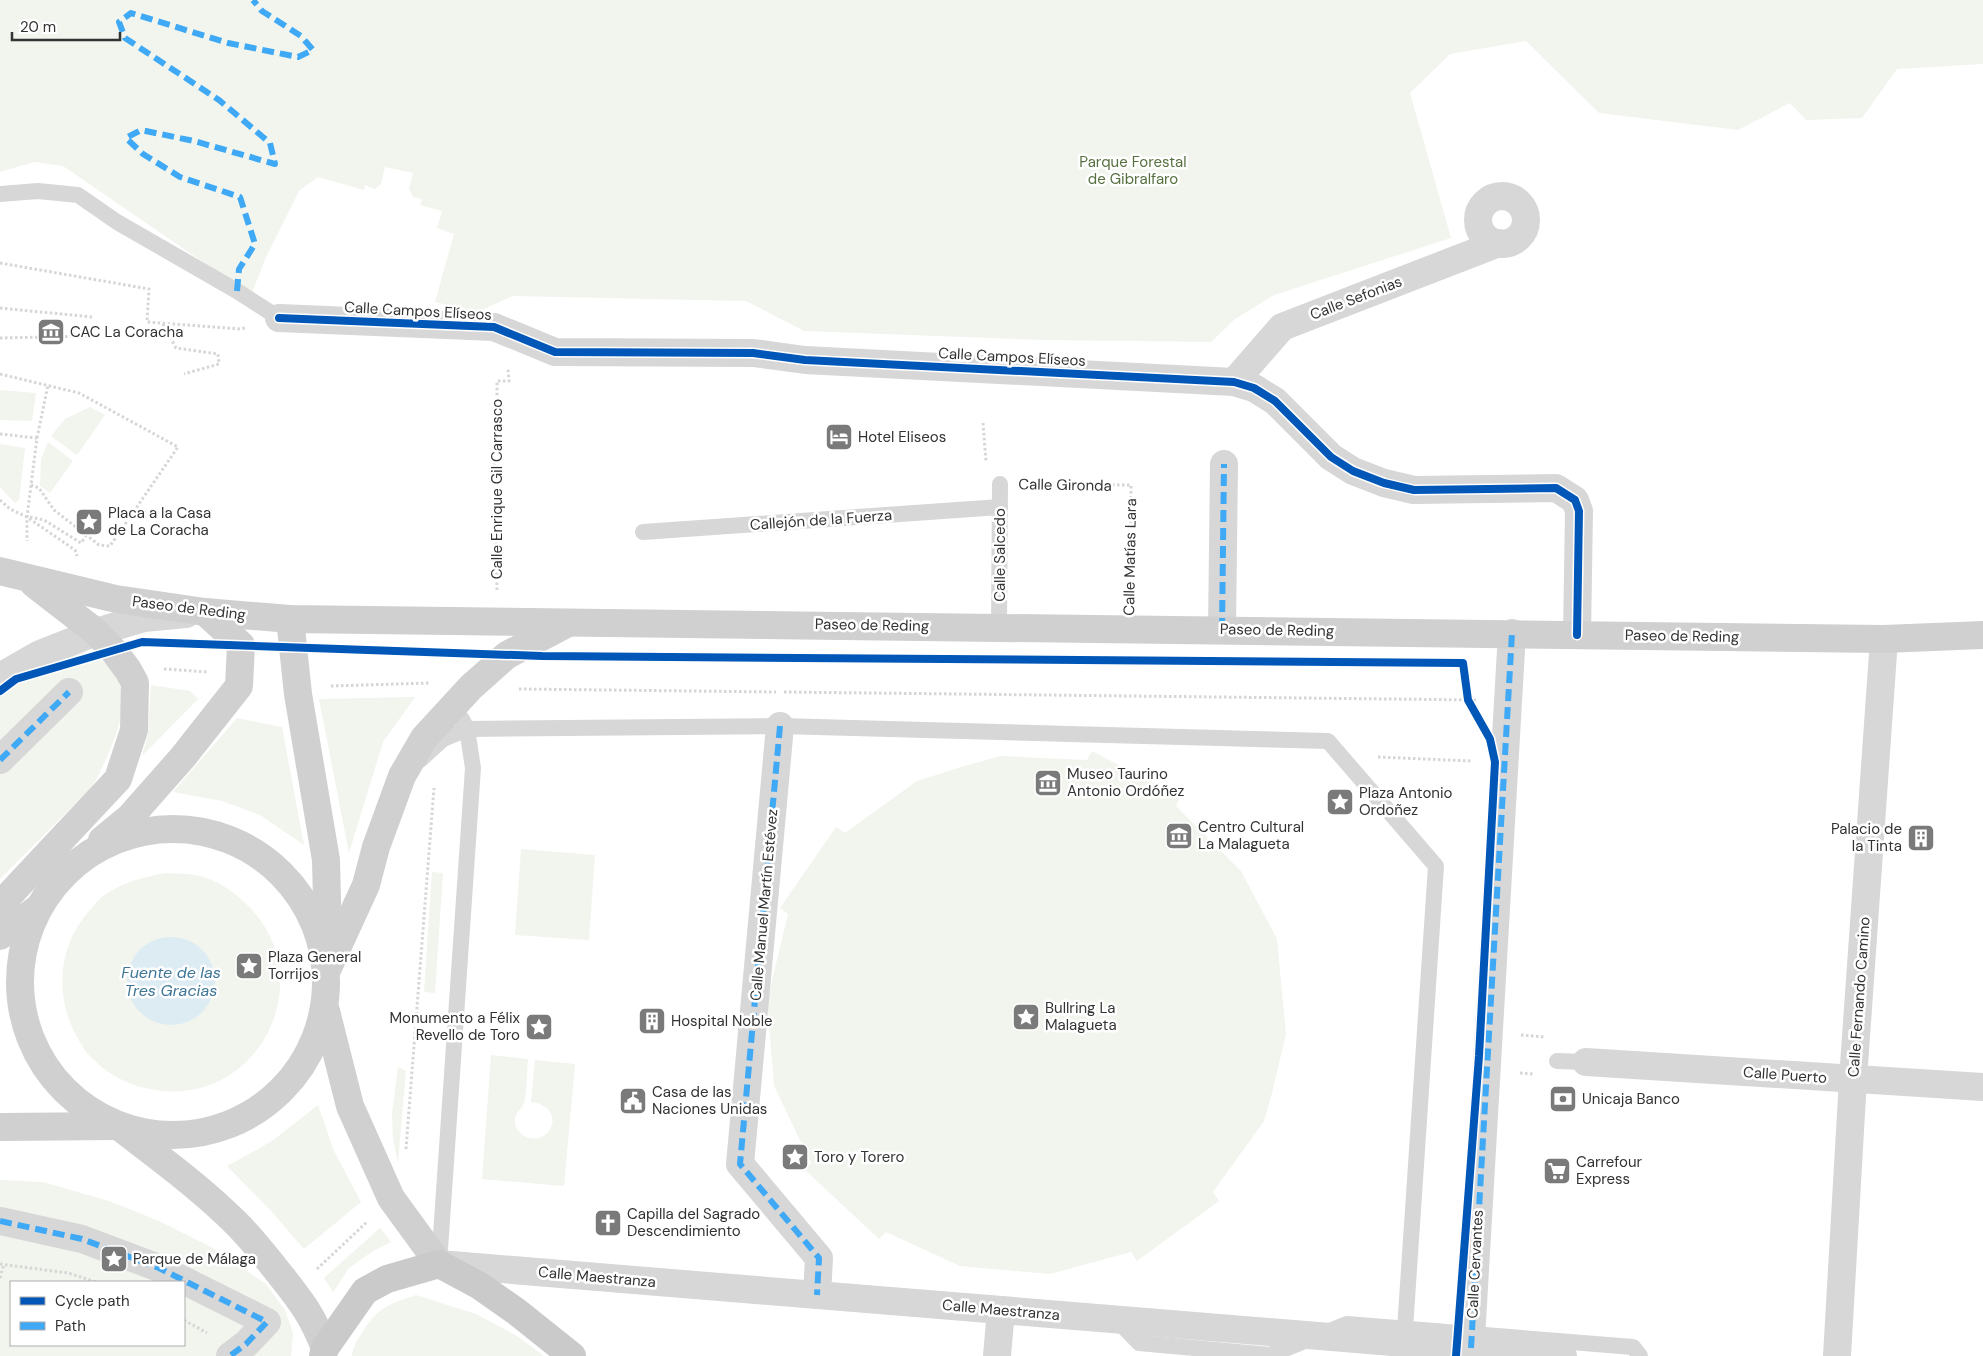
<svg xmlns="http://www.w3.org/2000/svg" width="1983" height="1356" viewBox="0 0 1983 1356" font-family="'DM Sans',sans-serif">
	<rect width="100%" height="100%" fill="#fff"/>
	<!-- green -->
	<g fill="#f1f5ed" fill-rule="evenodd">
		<path d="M0 0H1983V64L1897 69 1862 118 1806 120 1790 103 1738 130 1599 113 1526 41 1450 54 1410 93 1451 238 1274 295 1235 319 1211 342 1046 340 804 331 746 301 513 296 477 312 435 302 454 234 437 228 442 211 420 205 422 199 413 197 409 189 413 173 385 167 381 184 375 189 365 185 364 190 318 177 299 191 266 257 251 295 63 166 34 162 0 172Z"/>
		<path d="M0 390 36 393 32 421 0 420Z"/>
		<path d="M90 407 105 415 77 455 51 436 65 419Z"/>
		<path d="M48 442 73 461 50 493 40 486 41 459Z"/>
		<path d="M0 444 25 448 19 500 15 503 0 487Z"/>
		<path d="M80 649C132 670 129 706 109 752 104 763 99 776 92 786 85 796 73 805 65 814 43 835 22 857 0 879V697L19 682 16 679Z"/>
		<path d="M151 685 190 691 198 699 142 756 148 734Z"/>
		<path d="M415 697 383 742 349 853 319 699Z"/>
		<path d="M237 718 282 727 304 845 260 815 222 801 173 792Z"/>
		<path d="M1092 751 1180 797 1176 806 1241 871 1277 939 1286 1034 1271 1097 1264 1121 1213 1192 1219 1201 1137 1261 1131 1252 1050 1274 960 1266 886 1232 879 1239 805 1170 811 1163 774 1086 767 1001 788 914 780 908 836 827 845 833 917 781 958 768 1000 756 1087 760Z"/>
		<path d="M521 849 595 855 589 940 515 935Z"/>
		<path d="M432 872 443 873 435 993 424 992Z"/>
		<path d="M165 873C176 874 188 873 199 876 216 880 232 890 244 902 321 971 266 1100 163 1091 132 1088 108 1076 87 1053 83 1048 80 1042 77 1037 54 996 58 946 89 911 93 907 97 901 102 897 121 882 142 878 165 873ZM212 999C194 1028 166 1032 139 1012Z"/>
		<path d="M491 1055 528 1059C527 1069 527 1098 523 1105 521 1110 516 1112 515 1118 513 1139 543 1147 551 1127 557 1113 544 1103 531 1102L535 1060 575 1064 564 1186 482 1179Z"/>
		<path d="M398 1067 406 1071 398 1162 393 1139 392 1114Z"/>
		<path d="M318 1105 334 1151 361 1202 304 1249 272 1212 227 1166 272 1141Z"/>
		<path d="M0 1180 43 1182 109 1201 159 1221 213 1248 266 1284 285 1310 293 1333 291 1356H0ZM11 1282H184V1345H11Z"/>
		<path d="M380 1228 391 1242 373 1251 349 1268 333 1292 324 1278Z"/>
		<path d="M416 1295 476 1314 517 1336 544 1356H352C353 1347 356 1342 361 1335 375 1309 389 1304 416 1295Z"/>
	</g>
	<!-- water -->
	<circle fill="#ddebf3" cx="171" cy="981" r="44"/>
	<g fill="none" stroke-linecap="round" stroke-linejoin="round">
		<!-- path -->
		<g stroke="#d6d6d6" stroke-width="3" stroke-dasharray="2.5 2.5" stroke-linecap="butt">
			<path d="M0 263 149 289 147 322 240 329 245 328"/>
			<path d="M0 308 92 317"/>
			<path d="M163 324 176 348 218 354 219 364 184 374"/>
			<path d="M0 338 90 336"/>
			<path d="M0 374 79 393 178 447 110 546 99 545 54 510 39 488 31 485"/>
			<path d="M983 423 986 461"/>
			<path d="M0 434 37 438 27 517V541"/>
			<path d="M37 438 48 385"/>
			<path d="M1027 484 1131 485 1130 598"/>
			<path d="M0 500 10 509 27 517 75 550 77 556"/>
			<path d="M30 517 44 520 81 543 86 536"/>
			<path d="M497 590 494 448 497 407V381H509L508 368"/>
			<path d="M164 669 208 672"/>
			<path d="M331 686 429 683"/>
			<path d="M519 689 776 692"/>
			<path d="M784 692 1476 700"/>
			<path d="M1378 757 1471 761"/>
			<path d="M1521 1035 1545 1037"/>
			<path d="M1520 1073 1533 1074"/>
			<path d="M406 1149 434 788"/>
			<path d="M0 1264 68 1273 96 1282"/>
			<path d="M317 1269 367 1222"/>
			<path d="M0 1278 4 1264"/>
			<path d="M184 1320 207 1333"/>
		</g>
		<!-- lane -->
		<g stroke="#d7d7d7" stroke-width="16">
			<path d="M0 194 38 191 78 195 117 222 237 291 279 318"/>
			<path d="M643 532 1000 507"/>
			<path d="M999 627 1000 484"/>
			<path d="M420 760 443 739 467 729 780 726 1328 741 1436 866 1405 1329"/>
			<path d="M1557 1061 1586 1062"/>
			<path d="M439 1264 473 768 467 729 462 719"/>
			<path d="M1116 1319 1139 1343 1270 1355 1347 1324 1633 1347 1640 1356"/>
		</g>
		<!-- street -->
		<g stroke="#d7d7d7" stroke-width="28">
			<circle cx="1502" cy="220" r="24"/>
			<path d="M279 318 494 327 555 352 753 353 805 360 1234 382 1254 388 1275 401 1331 457 1353 471 1384 483 1414 490 1556 488 1575 500 1579 511 1577 635"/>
			<path d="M1234 382 1282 327 1499 243"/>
			<path d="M1222 630 1224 464"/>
			<path d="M0 677 40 654 96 632 144 618 186 614"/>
			<path d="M780 726 740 1164 819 1258 817 1295"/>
			<path d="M0 760 69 692"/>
			<path d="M1586 1062 1983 1087"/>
			<path d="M0 1221 82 1239 159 1268 267 1322 246 1344 230 1356"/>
			<path d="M439 1264 1563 1356"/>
			<path d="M997 1356 1001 1310"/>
			<path d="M1470 1356 1512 633"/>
			<path d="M1837 1356 1853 1079 1884 639"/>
		</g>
		<!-- secondary -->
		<g stroke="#d0d0d0" stroke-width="28">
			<path d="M0 571 116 599 205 612 290 619 1884 639 1983 635"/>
			<path d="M290 619 298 694 326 860 328 942"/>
			<circle cx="173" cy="982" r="153"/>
			<path d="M102 840 130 817 183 757 239 686 241 645 205 612"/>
			<path d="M0 905 118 779 134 730 135 683 128 670 113 650 96 632 34 584"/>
			<path d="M0 936 37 909"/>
			<path d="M328 968 366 885 376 847 402 776 424 738 471 687 507 655 568 623"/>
			<path d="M326 1011 350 1106 391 1198 439 1264"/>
			<path d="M0 1127 117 1126"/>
			<path d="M122 1129C161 1159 202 1189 237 1224 253 1240 267 1258 282 1277 302 1302 313 1317 325 1348"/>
		</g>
		<!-- primary -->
		<path stroke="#cacaca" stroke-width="28" d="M323 1356 325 1348 365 1291 387 1279 439 1264 480 1286 517 1312 572 1356"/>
		<!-- quiet -->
		<g stroke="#3fa9f5" stroke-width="6" stroke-dasharray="12 6" stroke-linecap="butt">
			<path d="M237 291 239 269 255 244 240 197 180 177 143 154 126 138 141 130 194 141 275 164 270 143 219 100 125 38 119 22 131 13 228 43 298 57 313 50 301 36 262 11 253 0"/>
			<path d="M1222 630 1224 464"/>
			<path d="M780 726 740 1164 819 1258 817 1295"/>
			<path d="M0 760 69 692"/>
			<path d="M0 1221 82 1239 159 1268 267 1322 246 1344 230 1356"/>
			<path d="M1471 1348 1512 633"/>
		</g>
		<!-- cycleway casing -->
		<g stroke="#fff" stroke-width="11">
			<g id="cycleway">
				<path d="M279 318 494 327 555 352 753 353 805 360 1234 382 1254 388 1275 401 1331 457 1353 471 1384 483 1414 490 1556 488 1575 500 1579 511 1577 635"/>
				<path d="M0 691 16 679 142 642 542 656 1463 663 1468 700 1490 739 1495 762 1479 1056 1456 1356"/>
			</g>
		</g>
		<!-- cycleway -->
		<use href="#cycleway" stroke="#0057b8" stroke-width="8"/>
	</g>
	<!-- icons -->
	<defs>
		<g id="museum-square" transform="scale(1.4375)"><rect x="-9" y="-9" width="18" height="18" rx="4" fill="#7a7a7a" stroke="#fff"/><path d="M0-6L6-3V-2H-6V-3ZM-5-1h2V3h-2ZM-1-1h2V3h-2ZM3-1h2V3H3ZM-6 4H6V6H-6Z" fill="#fff"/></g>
		<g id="hotel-square" transform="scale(1.4375)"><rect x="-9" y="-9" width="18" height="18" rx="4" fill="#7a7a7a" stroke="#fff"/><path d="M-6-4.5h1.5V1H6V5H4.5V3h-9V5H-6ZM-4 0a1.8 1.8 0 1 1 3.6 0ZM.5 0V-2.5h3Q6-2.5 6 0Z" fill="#fff"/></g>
		<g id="sight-square" transform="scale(1.4375)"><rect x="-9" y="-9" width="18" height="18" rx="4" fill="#7a7a7a" stroke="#fff"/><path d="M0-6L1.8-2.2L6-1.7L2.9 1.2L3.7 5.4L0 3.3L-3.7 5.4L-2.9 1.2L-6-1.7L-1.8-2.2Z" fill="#fff"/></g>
		<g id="building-square" transform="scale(1.4375)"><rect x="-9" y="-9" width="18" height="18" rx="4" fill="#7a7a7a" stroke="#fff"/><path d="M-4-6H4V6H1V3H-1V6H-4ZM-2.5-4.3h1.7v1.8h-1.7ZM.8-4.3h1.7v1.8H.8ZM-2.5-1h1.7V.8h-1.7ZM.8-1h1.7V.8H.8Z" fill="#fff"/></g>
		<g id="bank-square" transform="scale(1.4375)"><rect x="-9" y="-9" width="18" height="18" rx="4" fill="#7a7a7a" stroke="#fff"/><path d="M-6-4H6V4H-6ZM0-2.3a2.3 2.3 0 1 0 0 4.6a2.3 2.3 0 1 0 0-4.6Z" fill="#fff"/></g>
		<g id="civic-square" transform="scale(1.4375)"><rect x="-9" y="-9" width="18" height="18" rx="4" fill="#7a7a7a" stroke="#fff"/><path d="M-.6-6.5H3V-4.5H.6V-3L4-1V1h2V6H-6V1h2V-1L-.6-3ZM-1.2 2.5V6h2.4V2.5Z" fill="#fff"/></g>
		<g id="supermarket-square" transform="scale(1.4375)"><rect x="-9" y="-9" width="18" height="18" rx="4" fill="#7a7a7a" stroke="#fff"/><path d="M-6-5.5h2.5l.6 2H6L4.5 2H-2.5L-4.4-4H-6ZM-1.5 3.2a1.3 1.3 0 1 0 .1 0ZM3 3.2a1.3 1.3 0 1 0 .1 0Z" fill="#fff"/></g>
		<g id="church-square" transform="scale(1.4375)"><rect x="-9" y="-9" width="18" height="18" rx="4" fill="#7a7a7a" stroke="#fff"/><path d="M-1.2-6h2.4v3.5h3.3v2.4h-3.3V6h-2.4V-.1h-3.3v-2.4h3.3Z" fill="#fff"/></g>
	</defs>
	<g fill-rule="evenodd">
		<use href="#museum-square" x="51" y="332"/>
		<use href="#hotel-square" x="839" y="437"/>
		<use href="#sight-square" x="89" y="522"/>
		<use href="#museum-square" x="1048" y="783"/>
		<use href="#sight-square" x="1340" y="802"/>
		<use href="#museum-square" x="1179" y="836"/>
		<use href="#building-square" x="1921" y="838"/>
		<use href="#sight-square" x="249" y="966"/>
		<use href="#sight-square" x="1026" y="1017"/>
		<use href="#building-square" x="652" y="1021"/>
		<use href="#sight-square" x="539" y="1027"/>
		<use href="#bank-square" x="1563" y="1099"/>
		<use href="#civic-square" x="633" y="1101"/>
		<use href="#sight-square" x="795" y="1157"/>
		<use href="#supermarket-square" x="1557" y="1171"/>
		<use href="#church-square" x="608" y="1223"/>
		<use href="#sight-square" x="114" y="1259"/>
	</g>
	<g text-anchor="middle" stroke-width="5" stroke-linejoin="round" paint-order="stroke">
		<!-- park labels -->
		<g font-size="15" fill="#56703f" stroke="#fff">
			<text x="1133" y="167">Parque Forestal<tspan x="1133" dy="17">de Gibralfaro</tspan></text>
		</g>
		<!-- street labels -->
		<g font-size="15" fill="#333" stroke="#fff">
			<text transform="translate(1356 298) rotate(-21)" y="5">Calle Sefonias</text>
			<text transform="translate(418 311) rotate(3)" y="5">Calle Campos Elíseos</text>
			<text transform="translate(1012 357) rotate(3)" y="5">Calle Campos Elíseos</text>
			<text transform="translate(1065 485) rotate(1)" y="5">Calle Gironda</text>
			<text transform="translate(497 489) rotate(-90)" y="5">Calle Enrique Gil Carrasco</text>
			<text transform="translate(821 520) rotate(-4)" y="5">Callejón de la Fuerza</text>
			<text transform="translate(1000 555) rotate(-90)" y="5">Calle Salcedo</text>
			<text transform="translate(1130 557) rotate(-89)" y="5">Calle Matías Lara</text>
			<text transform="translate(189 608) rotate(7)" y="5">Paseo de Reding</text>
			<text transform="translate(872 625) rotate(1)" y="5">Paseo de Reding</text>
			<text transform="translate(1277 630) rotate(1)" y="5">Paseo de Reding</text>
			<text transform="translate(1682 636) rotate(1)" y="5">Paseo de Reding</text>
			<text transform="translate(764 905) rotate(-85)" y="5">Calle Manuel Martín Estévez</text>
			<text transform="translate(1859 997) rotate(-86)" y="5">Calle Fernando Camino</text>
			<text transform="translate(1785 1075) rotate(4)" y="5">Calle Puerto</text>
			<text transform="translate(1475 1264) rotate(-87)" y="5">Calle Cervantes</text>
			<text transform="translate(597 1277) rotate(5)" y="5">Calle Maestranza</text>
			<text transform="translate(1001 1310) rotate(5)" y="5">Calle Maestranza</text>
		</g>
		<!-- poi labels -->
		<g font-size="15" fill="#333" stroke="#fff" text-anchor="start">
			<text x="70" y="337">CAC La Coracha</text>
			<text x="858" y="442">Hotel Eliseos</text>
			<text x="108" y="518">Placa a la Casa<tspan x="108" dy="17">de La Coracha</tspan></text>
			<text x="1067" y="779">Museo Taurino<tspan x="1067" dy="17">Antonio Ordóñez</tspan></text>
			<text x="1359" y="798">Plaza Antonio<tspan x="1359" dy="17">Ordoñez</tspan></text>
			<text x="1198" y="832">Centro Cultural<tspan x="1198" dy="17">La Malagueta</tspan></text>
			<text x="1902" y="834" text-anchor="end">Palacio de<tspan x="1902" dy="17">la Tinta</tspan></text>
			<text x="268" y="962">Plaza General<tspan x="268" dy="17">Torrijos</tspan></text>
			<text x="1045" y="1013">Bullring La<tspan x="1045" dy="17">Malagueta</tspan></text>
			<text x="520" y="1023" text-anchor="end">Monumento a Félix<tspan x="520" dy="17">Revello de Toro</tspan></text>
			<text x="671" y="1026">Hospital Noble</text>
			<text x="652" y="1097">Casa de las<tspan x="652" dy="17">Naciones Unidas</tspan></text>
			<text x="1582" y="1104">Unicaja Banco</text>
			<text x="814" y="1162">Toro y Torero</text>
			<text x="1576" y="1167">Carrefour<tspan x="1576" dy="17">Express</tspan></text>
			<text x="627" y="1219">Capilla del Sagrado<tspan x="627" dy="17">Descendimiento</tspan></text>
			<text x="133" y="1264">Parque de Málaga</text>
		</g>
		<!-- water labels -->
		<g font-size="16" font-style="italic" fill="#3f7597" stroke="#fff">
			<text x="171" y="978">Fuente de las<tspan x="171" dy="18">Tres Gracias</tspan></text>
		</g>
	</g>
	<!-- legend -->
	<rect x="10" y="1281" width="175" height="65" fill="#ffffff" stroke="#adadad"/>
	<rect x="20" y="1297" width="25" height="8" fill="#0057b8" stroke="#adadad"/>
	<text x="55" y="1306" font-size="15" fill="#333333">Cycle path</text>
	<rect x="20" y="1322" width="25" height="8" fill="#3fa9f5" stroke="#adadad"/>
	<text x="55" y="1331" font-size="15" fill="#333333">Path</text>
	<!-- scale -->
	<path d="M12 32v8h108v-8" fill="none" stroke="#333333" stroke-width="2.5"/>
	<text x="20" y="32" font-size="15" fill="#333333" stroke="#ffffff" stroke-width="4" paint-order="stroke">20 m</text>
</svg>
